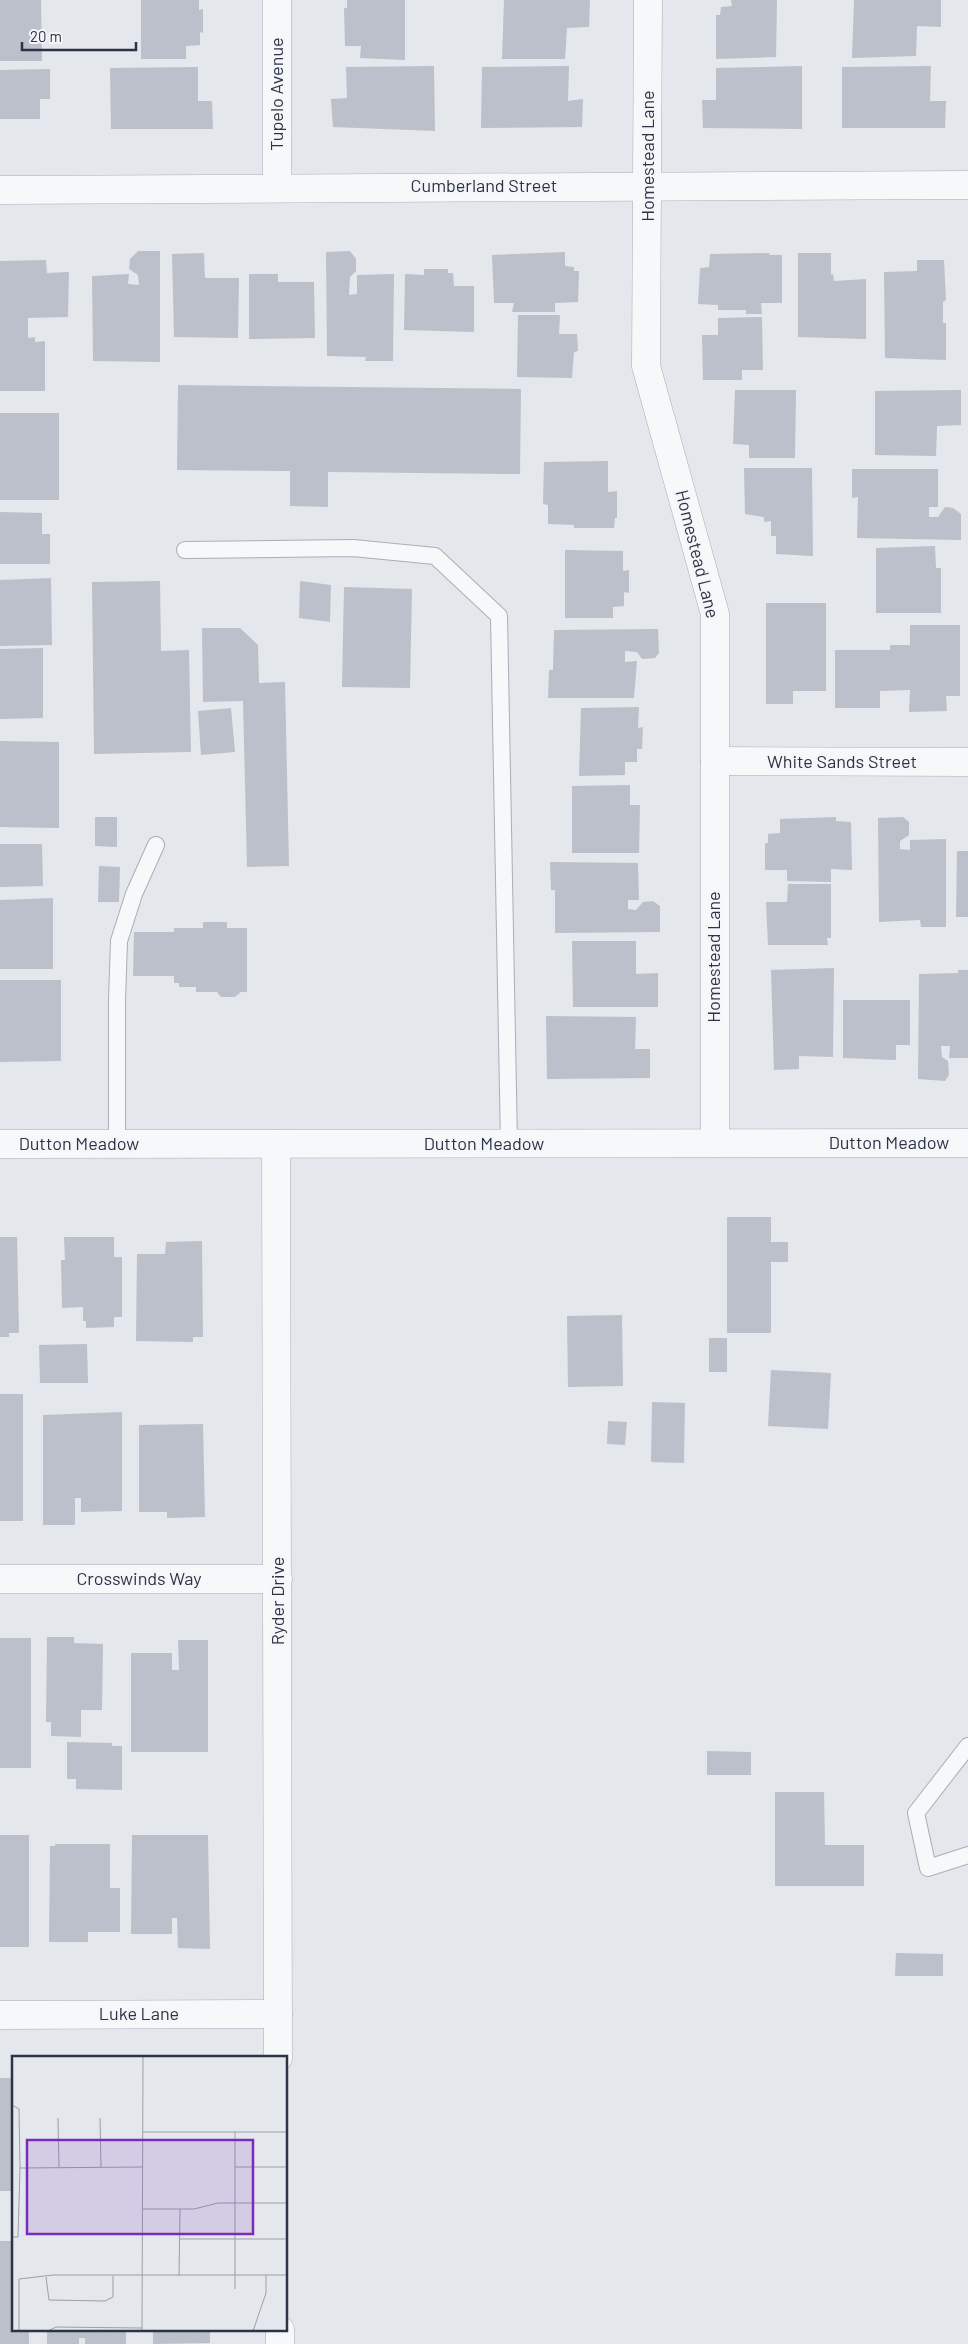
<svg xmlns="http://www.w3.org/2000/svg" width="968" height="2344" viewBox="0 0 968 2344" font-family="Barlow,sans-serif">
	<rect width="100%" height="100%" fill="#e4e7ec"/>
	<!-- building -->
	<g fill="#bbc0ca">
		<path d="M0 0H41L42 61H0Z"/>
		<path d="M141 0H199V10L203 9V33L200 32V45L186 46V59H141Z"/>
		<path d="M347 0H405V60L360 58 361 46H345L344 8H347Z"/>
		<path d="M504 0H590L589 27 567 28 565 59H502Z"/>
		<path d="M731 0H777L776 57 716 59V15H720L721 7 732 6Z"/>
		<path d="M854 0H941V27L917 26 916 56 852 58Z"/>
		<path d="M434 66 435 131 333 127 331 99 347 98 346 67Z"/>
		<path d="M569 66 568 101 583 99 582 127 481 128 482 67Z"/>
		<path d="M802 66V129L703 128 702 100H716V68Z"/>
		<path d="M931 66 930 101H946L945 128H842V67Z"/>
		<path d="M198 67V101H212L213 129H111L110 68Z"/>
		<path d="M50 69V99H40V119H0V70Z"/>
		<path d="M138 251H160V362L93 361 92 276 129 274 128 284 139 285 138 275 129 269 130 259Z"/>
		<path d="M350 251 356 259V271L350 277 349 295 357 294V275L394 274 393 361H365L366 357 327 356 326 252Z"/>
		<path d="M565 252V266L574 267V271H579L578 302 555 303V312H512L514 303H494L492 255Z"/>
		<path d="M204 253 205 278H239L238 338 174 337 172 254Z"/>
		<path d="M770 253 769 255H782V303H761L762 314H746V310H718V305L698 304 700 268 709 267 710 254Z"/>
		<path d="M798 253H831V275L833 274 834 281 866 279V339L798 337Z"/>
		<path d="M46 260 47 273 69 272 68 317 28 318V338L35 337V342L45 341V391H0V261Z"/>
		<path d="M917 260H944L946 300 943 302V323H946V360L885 358 884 272 917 271Z"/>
		<path d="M424 269H448V273H453L454 286H474V332L404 330 405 274 424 275Z"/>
		<path d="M249 274H278V282H314L315 338 249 339Z"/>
		<path d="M518 315H560L559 334H577L578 351 574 352 572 378 517 377Z"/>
		<path d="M762 317 763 370H742V380H703L702 335H718V318Z"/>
		<path d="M178 385 521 389 520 474 328 472V507L290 506V471L177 470Z"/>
		<path d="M735 390H796L795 458H749V445L733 444Z"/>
		<path d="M961 390V425L937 426 936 456 875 455V391Z"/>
		<rect x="0" y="413" width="59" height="87"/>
		<path d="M608 461V492L617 491V518H615L614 528H574V525L548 524V505L543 504 544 462Z"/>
		<path d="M744 468H812L813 556 776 554V536H771V521L764 522V517L745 514Z"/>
		<path d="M852 469H938V507H929V517H938L945 507 953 508 961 514V540L857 538 858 497 852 498Z"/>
		<path d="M0 512 42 513V534H50V564H0Z"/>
		<path d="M935 546 936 568H941V613H876V548Z"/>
		<path d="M565 550 623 551V571L629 570V593L624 592V606L613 607V618H565Z"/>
		<path d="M51 578 52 645 0 646V580Z"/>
		<path d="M160 581 161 651 189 650 191 752 94 754 92 582Z"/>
		<path d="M300 581 331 585 330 622 299 618Z"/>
		<path d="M344 587 412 589 410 688 342 687Z"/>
		<path d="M766 603H826V691H793V704H766Z"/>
		<path d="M910 625H960V696H946L947 711 909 712 910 690 880 691V708H835V650H890V645H910Z"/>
		<path d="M202 628H240L258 645 259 683 285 682 289 866 247 867 243 701 203 702Z"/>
		<path d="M658 629 659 653 655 658 642 659 637 652 625 651V662L637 661 634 698H548L549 670H553L554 630Z"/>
		<path d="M43 648V718L0 719V649Z"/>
		<path d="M639 707 638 728 643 727 642 749H637V762H625V775L579 776 581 708Z"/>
		<path d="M231 708 235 752 201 755 198 711Z"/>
		<path d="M0 741 59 742V828L0 827Z"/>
		<path d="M630 785V805H640L639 853H572V786Z"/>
		<path d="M95 817H117V847L95 846Z"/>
		<path d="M836 817V821L851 822 852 870 831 869V882L787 881V870H765V843H768V834L780 833V819Z"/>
		<path d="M903 817 909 822V835L900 841V849L910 850V840L946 839V927H921L920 920 879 922 878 818Z"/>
		<path d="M0 844H42L43 886 0 887Z"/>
		<path d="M957 851H968V917H956Z"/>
		<path d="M550 862 638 863 639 900H628V909L636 910 643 902 653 901 660 906V932L555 933V890H551Z"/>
		<path d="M99 866 120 867 119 902H98Z"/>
		<path d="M788 884H831V938H827L828 945H768L766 902H787Z"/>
		<path d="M53 898V969H0V900Z"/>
		<path d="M203 922H227V928H247V992H241L235 997H221L217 992H196V987H179V983H174V976H133L134 932H174V928H203Z"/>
		<path d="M572 941H636V974L658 973V1007H573Z"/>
		<path d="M834 968 833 1057 799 1056V1069L774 1070 771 970Z"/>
		<path d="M958 970H968V1058H949L950 1046H941L942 1057 948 1061 949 1075 945 1081 918 1079 919 974 958 973Z"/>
		<path d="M0 980H61V1061L0 1062Z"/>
		<path d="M843 1000H910V1045H896V1060L843 1058Z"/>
		<path d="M546 1016 636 1017 635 1049H650V1078L547 1079Z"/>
		<path d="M727 1217H771V1242H788V1262H771V1333H727Z"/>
		<path d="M0 1237H17L19 1333H9V1337H0Z"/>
		<path d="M64 1237H114V1257H122V1317H114V1327L86 1328V1321H83V1307L62 1308 61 1260H65Z"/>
		<path d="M202 1241 203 1337H193V1342L136 1341 137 1254H165L166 1242Z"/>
		<path d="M622 1315 623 1386 568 1387 567 1316Z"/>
		<rect x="709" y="1338" width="18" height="34"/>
		<path d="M87 1344 88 1383H40L39 1345Z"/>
		<path d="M771 1370 831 1373 828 1429 768 1426Z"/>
		<rect x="0" y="1394" width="23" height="127"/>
		<path d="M652 1402 685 1403 684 1463 651 1462Z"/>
		<path d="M122 1412V1511L81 1512V1498H75V1525H43V1415Z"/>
		<path d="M608 1421 627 1422 625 1445 607 1444Z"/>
		<path d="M203 1424 205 1517 167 1518V1512H139V1425Z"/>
		<path d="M47 1637H74V1643L103 1644 102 1710H81V1737L51 1736V1722H46Z"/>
		<rect x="0" y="1638" width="31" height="130"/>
		<path d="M178 1640H208V1752H131V1653H172V1670H179Z"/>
		<path d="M67 1742 112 1743V1746H122V1790L76 1789V1779H67Z"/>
		<path d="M707 1751 751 1752V1775H707Z"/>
		<path d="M775 1792H824L825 1845H864V1886H775Z"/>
		<rect x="0" y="1835" width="29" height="112"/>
		<path d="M132 1835H208L210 1949 178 1948 177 1918H172V1934H131Z"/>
		<path d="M55 1844H110V1888H120V1932H88V1942H49L50 1846H55Z"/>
		<path d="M896 1953 943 1954V1976H895Z"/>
		<rect x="0" y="2078" width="14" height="113"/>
		<path d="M0 2241H14V2330H29V2344H0Z"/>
		<path d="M47 2330H126V2344H85V2338H79V2344H47Z"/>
		<path d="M153 2330H210V2343L153 2344Z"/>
	</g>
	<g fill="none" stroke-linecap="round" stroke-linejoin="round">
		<!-- service casing -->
		<g stroke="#a9aeb7" stroke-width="18">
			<g id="service">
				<path d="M185 550 353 548 435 556 499 616 509 1144"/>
				<path d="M117 1144V1000L119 941 134 894 156 845"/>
				<path d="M968 1746 916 1813 928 1868 968 1855"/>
			</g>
		</g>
		<!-- minor casing -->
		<g stroke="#a9aeb7" stroke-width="29">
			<g id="minor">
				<path d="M277 0V188"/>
				<path d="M648 0 646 366 715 614V1143"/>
				<path d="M0 190 968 185"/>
				<path d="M715 761 968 762"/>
				<path d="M0 1144 968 1143"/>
				<path d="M276 1144 278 2058"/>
				<path d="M0 1579H278"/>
				<path d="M0 2015 278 2014"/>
				<path d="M280 2330V2344"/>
			</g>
		</g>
		<!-- service -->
		<use href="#service" stroke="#f7f8fa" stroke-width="16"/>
		<!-- minor -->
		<use href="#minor" stroke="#f7f8fa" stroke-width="28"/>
	</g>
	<g text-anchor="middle" stroke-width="5" stroke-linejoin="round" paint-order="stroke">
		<!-- street labels -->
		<g font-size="18" fill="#2b3445" stroke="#f4f6f9">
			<text transform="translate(277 94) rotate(-90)" y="6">Tupelo Avenue</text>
			<text transform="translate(648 156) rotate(-90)" y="6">Homestead Lane</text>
			<text x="484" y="192">Cumberland Street</text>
			<text transform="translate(697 554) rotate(76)" y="6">Homestead Lane</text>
			<text x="842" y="768">White Sands Street</text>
			<text transform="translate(714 957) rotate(-90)" y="6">Homestead Lane</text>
			<text x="889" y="1149">Dutton Meadow</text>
			<text x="79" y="1150">Dutton Meadow</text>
			<text x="484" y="1150">Dutton Meadow</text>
			<text x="139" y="1585">Crosswinds Way</text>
			<text transform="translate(278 1601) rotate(-90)" y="6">Ryder Drive</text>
			<text x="139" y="2020">Luke Lane</text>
		</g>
	</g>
	<!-- overview -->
	<g transform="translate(12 2056)">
		<rect width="275" height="275" fill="#e4e7ec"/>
		<path fill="none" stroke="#9a9fa9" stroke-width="1" d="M0 49 7 53 8 112 6 181H0M46 62 47 111M88 62 89 111M131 76H275M223 76V233M223 111H275M8 112 131 111M131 153H182L206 147H275M167 183H275M167 220 168 153M34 221 37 244 93 245 101 241V220M7 275V223L41 219H275M36 275 44 271 130 272M130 275 131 0M241 275 254 237V219"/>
		<path fill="#7b2cbf" fill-opacity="0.15" stroke="#7b2cbf" stroke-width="2.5" d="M15 84H241V178H15Z"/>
		<rect width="275" height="275" fill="none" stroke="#2b3445" stroke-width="2.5"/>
	</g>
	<!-- scale -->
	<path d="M22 42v8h114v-8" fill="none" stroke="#2b3445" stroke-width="2.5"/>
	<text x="30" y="42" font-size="15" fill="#2b3445" stroke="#f4f6f9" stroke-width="4" paint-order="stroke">20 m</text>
</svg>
